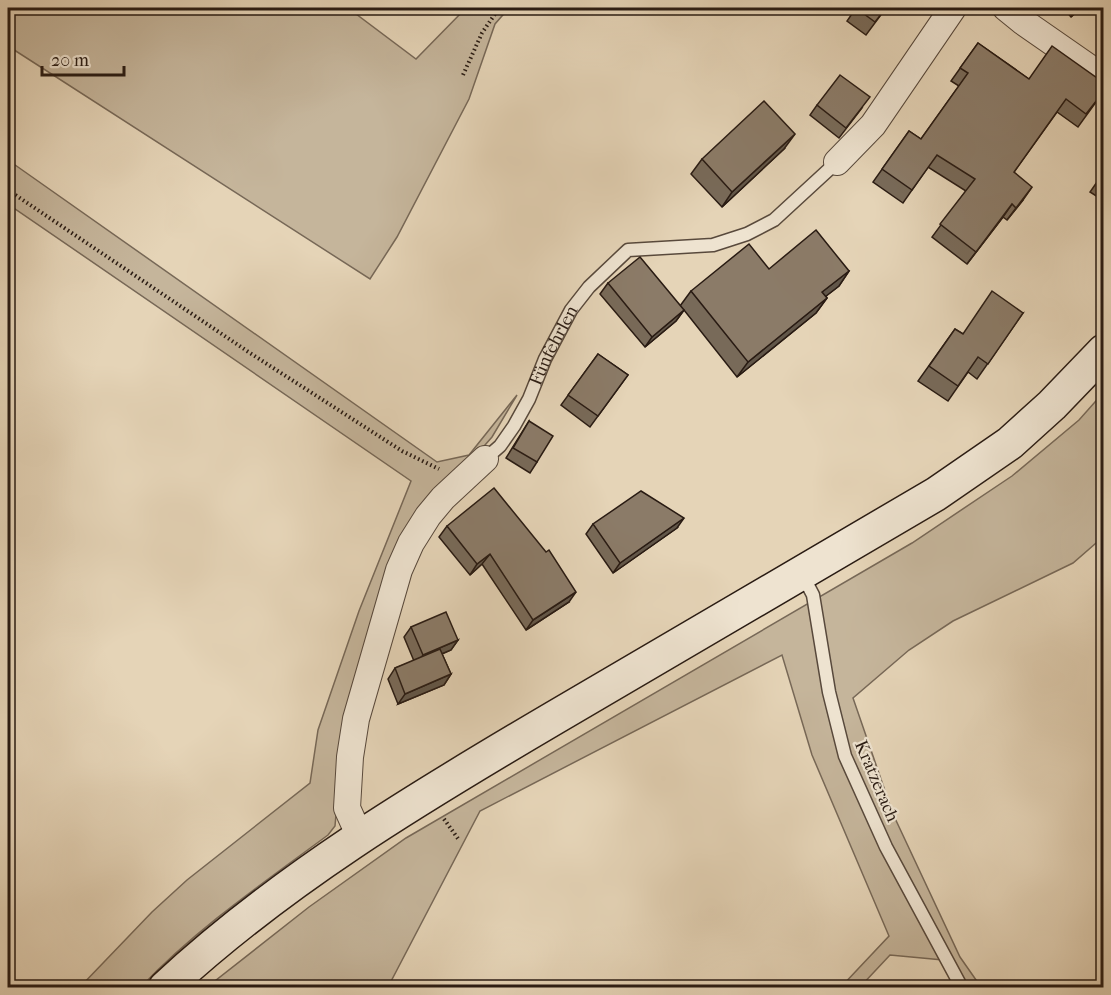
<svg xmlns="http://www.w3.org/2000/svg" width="1111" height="995" viewBox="0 0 1111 995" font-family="'IM FELL French Canon',serif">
	<rect width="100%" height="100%" fill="#e5d4b7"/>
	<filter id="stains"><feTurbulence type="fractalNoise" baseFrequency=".00333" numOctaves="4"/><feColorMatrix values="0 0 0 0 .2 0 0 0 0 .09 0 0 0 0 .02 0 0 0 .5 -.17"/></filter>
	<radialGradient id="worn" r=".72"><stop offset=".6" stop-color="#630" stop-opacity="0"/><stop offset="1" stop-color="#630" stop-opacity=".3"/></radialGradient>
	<!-- green -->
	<g fill="#c5b59b" stroke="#776857" stroke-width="1.5">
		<path d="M8 8H348L416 59 466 8H509L495 24 469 99 397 237 370 279 8 46Z"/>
		<path d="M8 160 437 462 469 455 517 395 492 437 471 461 434 496 339 780 335 826 328 835C263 883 196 929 141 987H80L152 912 187 880 310 783 318 730 359 611 411 481 8 204Z"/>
		<path d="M1103 393V537L1073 563 953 621 909 650 853 698 893 814 960 957 981 987H958L943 960 890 955 860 987H841L889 936 812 755 782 655 480 811 388 987 206 988 309 907 406 838 912 543 1012 476 1079 420Z"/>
	</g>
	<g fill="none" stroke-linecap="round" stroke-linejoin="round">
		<!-- lane casing -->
		<g stroke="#58493c" stroke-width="15">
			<g id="lane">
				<path id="s1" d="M485 459 500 446 514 426 529 399 545 359 571 310 589 287 628 250 713 245 747 234 774 220 837 162"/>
				<path d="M802 574 813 595 829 692 845 756 886 847 962 988"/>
			</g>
		</g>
		<!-- street casing -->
		<g stroke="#58493c" stroke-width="28">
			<g id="street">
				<path d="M1006 8 1022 21 1104 78"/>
				<path d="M837 162 873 125 953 8"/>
				<path d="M360 837 347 808 350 757 356 719 399 570 411 543 428 516 443 498 485 459"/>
			</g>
		</g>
		<!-- secondary casing -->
		<g stroke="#291b13" stroke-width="36">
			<path id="secondary" d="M165 988C281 880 418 798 554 718 681 643 809 569 936 494L1010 443 1052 405 1104 351"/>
		</g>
		<!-- path -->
		<g stroke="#291b13" stroke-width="4" stroke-dasharray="1.5 3" stroke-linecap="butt">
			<path d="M463 75 482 33 499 8"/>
			<path d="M8 190 250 353 402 451 439 469"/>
			<path d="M444 819 459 840"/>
		</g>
		<!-- lane -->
		<use href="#lane" stroke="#eee3d0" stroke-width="12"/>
		<!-- street -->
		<use href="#street" stroke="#eee3d0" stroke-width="26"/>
		<!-- secondary -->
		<use href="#secondary" stroke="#eee3d0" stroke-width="33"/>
	</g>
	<!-- wall -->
	<g fill="#786a59" stroke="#291b13" stroke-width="1.5">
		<path d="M856 8H886L866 35 847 21Z"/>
		<path d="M1063 8H1081L1071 17Z"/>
		<path d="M978 43 1029 79 1104 91 1078 127 1057 112 1014 172 1023 200 1007 220 1003 217 967 264 932 237 966 191 928 167 903 203 873 182 909 131 921 139 959 86 951 81Z"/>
		<path d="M817 105 862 108 839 138 810 115Z"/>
		<path d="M784 149 722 207 691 174 702 159Z"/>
		<path d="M1104 172V201L1090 192Z"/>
		<path d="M769 269 849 271 839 286 826 296 827 298 816 313 737 377 684 310 676 321 645 347 600 294 608 283 680 306 691 291Z"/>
		<path d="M1023 313 977 379 968 372 948 401 918 381 955 329 963 334Z"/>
		<path d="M598 354 628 375 590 427 561 405Z"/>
		<path d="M529 421 537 462 530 473 506 458Z"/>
		<path d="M593 524 677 528 613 573 586 534Z"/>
		<path d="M447 526 569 602 526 630 482 564 470 575 439 537Z"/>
		<path d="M411 627 458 640 451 650 442 654 451 674 444 685 398 704 388 679 395 668 414 661 404 637Z"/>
	</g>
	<!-- shaded-wall -->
	<g fill="#615649" stroke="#291b13" stroke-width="1.5">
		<path d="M1077 8H1081L1071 17Z"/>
		<path d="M795 134 784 149 722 207 732 192Z"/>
		<path d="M1032 187 1023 200 1007 220 1016 208Z"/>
		<path d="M1012 204 1003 217 967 264Z"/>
		<path d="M849 271 839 286 812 307 822 292Z"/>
		<path d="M827 298 816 313 737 377 748 362Z"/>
		<path d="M684 310 676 321 645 347 652 337Z"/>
		<path d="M684 518 677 528 613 573 620 563Z"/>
		<path d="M490 554 482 564 470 575 477 564Z"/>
		<path d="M576 592 569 602 526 630 533 620Z"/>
		<path d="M458 640 451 650 415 665 423 655Z"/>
		<path d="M451 674 444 685 398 704 405 694Z"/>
	</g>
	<!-- building -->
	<g fill="#8b7b68" stroke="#291b13" stroke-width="1.5">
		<path d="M856 8H886L875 22Z"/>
		<path d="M978 43 1029 79 1052 46 1104 83V91L1086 114 1066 99 1014 172 1032 187 1016 208 1012 204 976 252 940 224 975 179 937 155 912 190 882 169 909 131 921 139 968 73 960 68Z"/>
		<path d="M840 75 870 97 846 128 817 105Z"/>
		<path d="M764 101 795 134 732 192 702 159Z"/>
		<path d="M1104 173V186L1097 182Z"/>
		<path d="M816 230 849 271 822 292 827 298 748 362 691 291 749 244 769 269Z"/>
		<path d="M640 257 684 310 652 337 608 283Z"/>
		<path d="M992 291 1023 313 988 364 978 357 958 386 929 366 955 329 963 334Z"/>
		<path d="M598 354 628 375 598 416 568 395Z"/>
		<path d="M529 421 553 436 537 462 513 448Z"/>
		<path d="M494 488 546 552 549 550 576 592 533 620 490 554 477 564 447 526Z"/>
		<path d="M641 491 684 518 620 563 593 524Z"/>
		<path d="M446 612 458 640 423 655 411 627Z"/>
		<path d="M440 649 451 674 405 694 395 668Z"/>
	</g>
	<g text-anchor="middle" stroke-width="4.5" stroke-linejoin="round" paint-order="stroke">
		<!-- street labels -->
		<g font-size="18" fill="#291b13" stroke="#eee3d0">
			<text dy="6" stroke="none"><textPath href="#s1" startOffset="134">Fünfehrlen</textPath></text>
			<text transform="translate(877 781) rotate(67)" y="6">Kratzerach</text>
		</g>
	</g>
	<!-- margin -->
	<rect width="1111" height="995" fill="none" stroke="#e5d4b7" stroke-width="30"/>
	<rect x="9" y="9" width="1093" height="977" fill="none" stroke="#291b13" stroke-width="3"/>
	<rect x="15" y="15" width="1081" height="965" fill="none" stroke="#291b13" stroke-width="1.5"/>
	<!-- scale -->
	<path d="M42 66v9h82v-9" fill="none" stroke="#291b13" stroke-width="3"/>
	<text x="51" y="66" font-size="18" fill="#291b13" stroke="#eee3d0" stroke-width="4.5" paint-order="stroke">20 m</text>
	<rect width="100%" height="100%" filter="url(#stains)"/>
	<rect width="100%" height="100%" fill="url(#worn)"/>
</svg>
